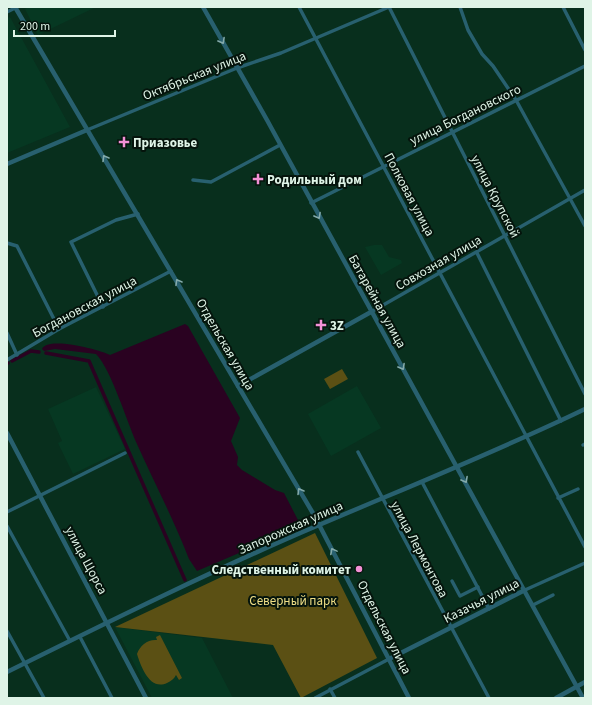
<svg xmlns="http://www.w3.org/2000/svg" width="592" height="705" viewBox="0 0 592 705" font-family="'Source Sans 3',sans-serif">
	<rect width="100%" height="100%" fill="#082f1d"/>
	<!-- built -->
	<g fill="#063822">
		<path d="M29 7H96L38 35 25 9Z"/>
		<path d="M10 17 70 127 7 153V18Z"/>
		<path d="M374 245H382L389 257 401 260 402 263 381 275 365 247Z"/>
		<path d="M357 386 381 428 331 456 308 414Z"/>
		<path d="M96 387 125 449 73 474 58 443 62 441 48 409Z"/>
		<path d="M115 627 202 638 233 698H152Z"/>
	</g>
	<!-- green -->
	<g fill="#5b5014">
		<path d="M342 369 348 379 330 389 324 379Z"/>
		<path d="M315 533 377 658 301 698 273 645 115 627Z"/>
		<path d="M160 635 182 678 179 680 176 675C174 679 171 681 167 683 150 691 141 667 137 654 140 645 148 639 157 640L156 637Z"/>
	</g>
	<!-- water -->
	<path fill="#2a0221" d="M185 324 188 326 240 418 231 441 238 457 237 465 242 470 275 490 284 493 299 522 293 530 197 571 189 559C174 520 154 482 137 444 127 422 111 369 96 354L55 349 44 351 42 349C48 336 100 350 110 355Z"/>
	<g fill="none" stroke-linecap="round" stroke-linejoin="round">
		<!-- canal -->
		<g stroke="#2a0221" stroke-width="3.5">
			<path d="M46 353 89 361 185 580"/>
			<path d="M12 361 31 351 39 352"/>
			<path d="M7 363H8"/>
		</g>
		<!-- minor -->
		<g stroke="#28606f" stroke-width="3.5">
			<path d="M299 7 585 547"/>
			<path d="M389 7 585 394"/>
			<path d="M460 7 468 30 482 54 493 66 516 100 585 226"/>
			<path d="M563 7 585 50"/>
			<path d="M7 12 15 8"/>
			<path d="M87 130 237 68 281 53 389 7"/>
			<path d="M193 180 211 182 280 145"/>
			<path d="M311 203 585 66"/>
			<path d="M7 243 17 246 59 329"/>
			<path d="M477 253 561 421"/>
			<path d="M103 307 71 242 116 220 138 214"/>
			<path d="M371 312 585 190"/>
			<path d="M7 333 17 355"/>
			<path d="M7 360 59 329 171 271"/>
			<path d="M583 445 585 444"/>
			<path d="M358 452 489 698"/>
			<path d="M422 482 489 609"/>
			<path d="M558 498 578 489"/>
			<path d="M7 512 125 453"/>
			<path d="M7 526 70 641"/>
			<path d="M452 581 460 596 478 587"/>
			<path d="M525 590 585 563"/>
			<path d="M533 605 553 595"/>
			<path d="M7 631 44 698"/>
			<path d="M80 637 112 698"/>
			<path d="M330 689 335 698"/>
			<path d="M315 698 389 659"/>
		</g>
		<!-- tertiary -->
		<g stroke="#28606f" stroke-width="4.5">
			<path d="M15 7 314 515 409 698"/>
			<path d="M203 7 267 120 583 698"/>
			<path d="M7 164 87 130"/>
			<path d="M238 386 371 312"/>
			<path d="M7 433 146 698"/>
			<path d="M389 659 525 590"/>
			<path d="M7 672C110 621 213 570 319 525 408 487 498 451 585 409"/>
			<path d="M556 698 585 682"/>
		</g>
	</g>
	<!-- one-way arrows -->
	<defs><path id="oneway-chevron" d="M-2-3.5L2.5 0L-2 3.5" fill="none" stroke-width="1.6" stroke-linecap="round" stroke-linejoin="round"/></defs>
	<g stroke="#84aaab">
		<use href="#oneway-chevron" transform="translate(222 41) rotate(61)"/>
		<use href="#oneway-chevron" transform="translate(105 158) rotate(-121)"/>
		<use href="#oneway-chevron" transform="translate(318 216) rotate(61)"/>
		<use href="#oneway-chevron" transform="translate(178 282) rotate(-120)"/>
		<use href="#oneway-chevron" transform="translate(402 367) rotate(61)"/>
		<use href="#oneway-chevron" transform="translate(465 480) rotate(61)"/>
		<use href="#oneway-chevron" transform="translate(300 491) rotate(-121)"/>
		<use href="#oneway-chevron" transform="translate(333 551) rotate(-118)"/>
	</g>
	<!-- markers -->
	<g fill="#f391d6" stroke="#05140c" stroke-width="1.5">
		<path d="M122 136h4v4h4v4h-4v4h-4v-4h-4v-4h4z"/>
		<path d="M256 173h4v4h4v4h-4v4h-4v-4h-4v-4h4z"/>
		<path d="M319 319h4v4h4v4h-4v4h-4v-4h-4v-4h4z"/>
		<circle cx="359" cy="569" r="4"/>
	</g>
	<g text-anchor="middle" stroke-width="4" stroke-linejoin="round" paint-order="stroke">
		<!-- street labels -->
		<g font-size="13" fill="#dff4e7" stroke="#05140c">
			<text transform="translate(194 75) rotate(-22)" y="5">Октябрьская улица</text>
			<text transform="translate(465 114) rotate(-26)" y="5">улица Богдановского</text>
			<text transform="translate(410 194) rotate(62)" y="5">Полковая улица</text>
			<text transform="translate(496 196) rotate(63)" y="5">улица Крупской</text>
			<text transform="translate(438 262) rotate(-30)" y="5">Совхозная улица</text>
			<text transform="translate(378 301) rotate(61)" y="5">Батарейная улица</text>
			<text transform="translate(84 306) rotate(-28)" y="5">Богдановская улица</text>
			<text transform="translate(226 344) rotate(60)" y="5">Отдельская улица</text>
			<text transform="translate(290 527) rotate(-24)" y="5">Запорожская улица</text>
			<text transform="translate(420 549) rotate(62)" y="5">улица Лермонтова</text>
			<text transform="translate(87 560) rotate(62)" y="5">улица Щорса</text>
			<text transform="translate(481 600) rotate(-27)" y="5">Казачья улица</text>
			<text transform="translate(385 627) rotate(63)" y="5">Отдельская улица</text>
		</g>
		<!-- poi labels -->
		<g font-size="13" font-weight="bold" fill="#dff4e7" stroke="#05140c" text-anchor="start">
			<text x="133" y="147">Приазовье</text>
			<text x="267" y="184">Родильный дом</text>
			<text x="330" y="330">3Z</text>
			<text x="351" y="574" text-anchor="end">Следственный комитет</text>
		</g>
		<!-- park labels -->
		<g font-size="13" fill="#efde86" stroke="#05140c">
			<text x="293" y="605">Северный парк</text>
		</g>
	</g>
	<!-- border -->
	<rect width="592" height="705" fill="none" stroke="#dff4e7" stroke-width="16"/>
	<!-- scale -->
	<path d="M14 30v6h101v-6" fill="none" stroke="#dff4e7" stroke-width="2"/>
	<text x="20" y="30" font-size="12" fill="#dff4e7" stroke="#05140c" stroke-width="3" paint-order="stroke">200 m</text>
</svg>
